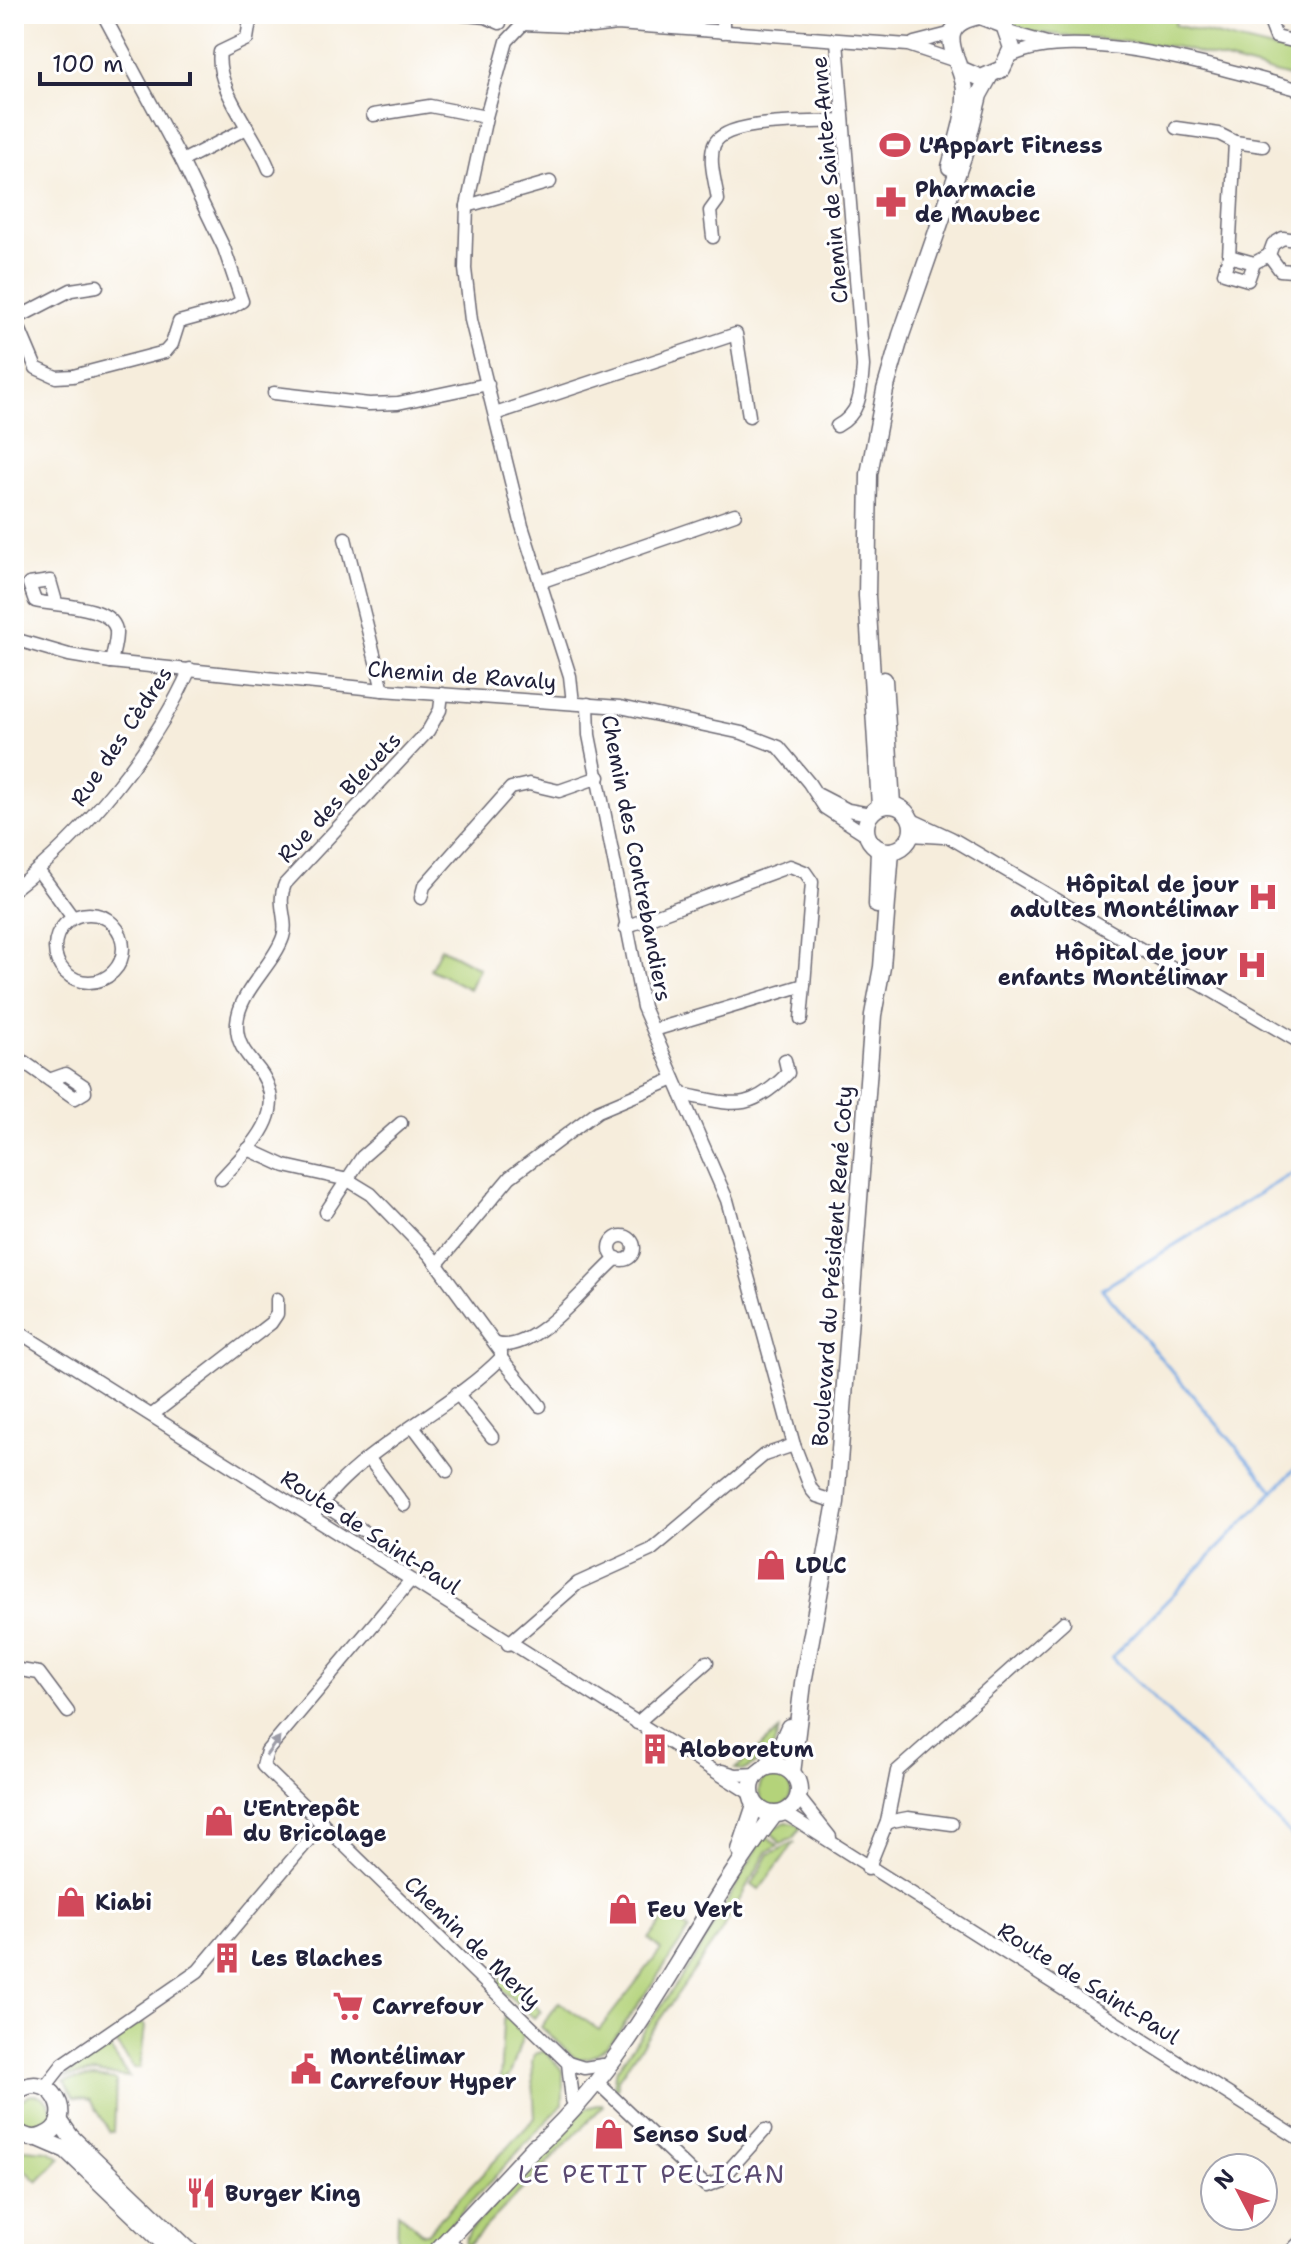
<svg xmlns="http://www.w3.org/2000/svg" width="1315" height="2268" viewBox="0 0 1315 2268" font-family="'Shantell Sans',sans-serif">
	<rect width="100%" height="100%" fill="#fff"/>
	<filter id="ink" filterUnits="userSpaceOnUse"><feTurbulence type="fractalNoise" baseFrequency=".0125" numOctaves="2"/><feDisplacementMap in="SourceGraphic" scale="16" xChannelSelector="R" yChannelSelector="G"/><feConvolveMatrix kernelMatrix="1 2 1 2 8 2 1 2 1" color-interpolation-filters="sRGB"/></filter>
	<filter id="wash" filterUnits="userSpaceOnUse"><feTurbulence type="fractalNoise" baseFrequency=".006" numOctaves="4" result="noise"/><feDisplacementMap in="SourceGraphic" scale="32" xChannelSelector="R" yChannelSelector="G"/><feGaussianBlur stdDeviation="1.8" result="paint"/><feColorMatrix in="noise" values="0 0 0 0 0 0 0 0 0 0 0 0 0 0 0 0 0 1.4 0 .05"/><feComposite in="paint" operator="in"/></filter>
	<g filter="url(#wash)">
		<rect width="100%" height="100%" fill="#f6eddc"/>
		<!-- green -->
		<g fill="#b4d37a" stroke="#6b7a5a" stroke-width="2">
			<path d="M1007 14H1177L1175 25 1301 56V80L1176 47 1031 32 1017 27Z"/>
			<path d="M441 948 479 968 469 989 430 969Z"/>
			<path d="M779 1731 771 1754 745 1770 735 1769Z"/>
			<circle cx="775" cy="1791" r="16"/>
			<path d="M786 1822 802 1826 793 1838 781 1844 770 1831Z"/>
			<path d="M765 1835 778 1845 767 1852 721 1932 618 2079V2088H614L615 2072 694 1959Z"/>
			<path d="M795 1842 759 1890 752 1885 769 1854Z"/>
			<path d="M667 1914 689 1930 612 2042C601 2051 590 2062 575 2058L541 2027 559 2002 599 2030 661 1950 649 1939Z"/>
			<path d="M503 1977 541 2011 534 2018 496 1985Z"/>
			<path d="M507 2014 524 2032 510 2075 500 2084 503 2022Z"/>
			<path d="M142 2022 145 2027 140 2068H134L114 2040Z"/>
			<path d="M107 2044 129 2077 95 2073 66 2077 80 2062Z"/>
			<path d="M545 2051 563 2071V2104L422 2254H397L398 2212 422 2233H427L535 2118 532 2061 535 2054Z"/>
			<path d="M94 2077 116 2080 114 2132H110L91 2100 74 2097 64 2081Z"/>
			<circle cx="34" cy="2113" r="18"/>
			<path d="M602 2104 603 2106 467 2246 465 2241 470 2230 586 2108Z"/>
			<path d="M14 2148 48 2151 61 2158 38 2182 14 2159Z"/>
		</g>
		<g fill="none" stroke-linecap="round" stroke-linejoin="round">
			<!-- stream -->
			<g stroke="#77a8e2" stroke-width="3">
				<path d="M1301 1168 1102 1289 1274 1491 1112 1657 1291 1835 1301 1857"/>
				<path d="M1274 1491 1301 1462"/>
				<path d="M1297 2254 1301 2250"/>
			</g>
		</g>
	</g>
	<g filter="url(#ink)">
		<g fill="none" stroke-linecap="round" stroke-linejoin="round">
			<!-- minor casing -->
			<g stroke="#6c6973" stroke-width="15">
				<g id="minor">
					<path d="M251 14 247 39 220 52C214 88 257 136 269 169"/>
					<path d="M455 14 486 17 500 23"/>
					<path d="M525 14 523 24 507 41 486 117 467 206 465 269 471 320 522 526 570 676 573 703"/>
					<path d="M1267 14 1276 37 1301 43"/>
					<path d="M523 24 592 27 617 24 908 45 953 60"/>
					<path d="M723 32V14"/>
					<path d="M1008 32 1054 45"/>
					<path d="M837 41 863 366C861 392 861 413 837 426"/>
					<path d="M914 43 953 33"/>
					<path d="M1011 56C1078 23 1229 71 1301 90"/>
					<path d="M373 115 430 106 486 117"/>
					<path d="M1176 128 1219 134 1235 142"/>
					<path d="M182 161 247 128"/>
					<path d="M467 206 550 182"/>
					<path d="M713 237 710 211 718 200C716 184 708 161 714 145 724 118 817 123 843 121"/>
					<path d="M1301 246 1296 240 1283 238 1273 244 1269 255 1280 270 1292 271 1301 263"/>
					<path d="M1229 256 1235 142 1263 146"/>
					<path d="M1254 263 1248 280 1224 273 1229 256 1254 263 1269 255"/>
					<path d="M14 316 36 368 56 377 73 376 165 352 172 344 179 322 230 308 242 301 224 248 182 161 103 14"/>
					<path d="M17 318 71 290 97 286"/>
					<path d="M274 393 369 404 398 403 488 384"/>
					<path d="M495 414 736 334 749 416"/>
					<path d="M345 538 383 690"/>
					<path d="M540 582 735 514"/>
					<path d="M56 602 50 581 29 584 35 601C53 606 111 604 116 630 117 639 113 653 111 662"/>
					<path d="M14 639 69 655 111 662 383 690 620 707 742 733 779 747 809 783 825 808 867 835"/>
					<path d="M588 704 589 735 643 1007 727 1200 794 1445 811 1489 817 1496 836 1502"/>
					<path d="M819 795 848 810 870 814"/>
					<path d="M910 819 951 838 1301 1043"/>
					<path d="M911 835 943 837"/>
					<path d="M38 870 73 918"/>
					<path d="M14 889C84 835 154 750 190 669"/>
					<path d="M421 898 424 886 511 788 529 784 559 791 599 777"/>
					<circle cx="89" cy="948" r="34"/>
					<path d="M625 927 790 866 805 872 812 882 804 985 654 1030"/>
					<path d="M801 1019 804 985"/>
					<path d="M14 1055 75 1098 85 1092 84 1086 66 1074 49 1080"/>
					<path d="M681 1094C733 1104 748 1114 788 1073L785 1060"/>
					<path d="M248 1149 285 1166 348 1180 371 1194 430 1255 501 1352V1358C451 1410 347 1455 313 1517"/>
					<path d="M221 1179C251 1146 294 1111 256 1066 245 1053 236 1042 237 1023 239 991 273 966 283 937 289 920 276 905 285 884L428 731 440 710 442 694"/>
					<path d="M326 1212 362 1157 401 1123"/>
					<circle cx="622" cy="1248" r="12"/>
					<path d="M437 1264 510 1177 598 1111 674 1079"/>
					<path d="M14 1329 751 1794"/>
					<path d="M497 1344C534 1355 590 1281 617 1258"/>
					<path d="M501 1358 540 1406"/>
					<path d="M457 1393 492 1437"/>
					<path d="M152 1415 271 1323 277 1314V1299"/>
					<path d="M413 1426 447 1471"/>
					<path d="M370 1460 404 1505"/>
					<path d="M321 1503 362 1530"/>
					<path d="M410 1581 267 1751 263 1766 568 2063 572 2100"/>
					<path d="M508 1644 578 1583 651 1550 764 1455 794 1445"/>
					<path d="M14 1669 39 1673 68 1712"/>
					<path d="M637 1723 707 1662"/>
					<path d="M722 1771 736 1775 757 1774"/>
					<path d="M799 1798 830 1837"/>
					<path d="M785 1813 1301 2140"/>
					<path d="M887 1822 908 1818 952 1824"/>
					<path d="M868 1869 887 1822 897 1771 1064 1622"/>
					<path d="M568 2063 584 2068 603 2065"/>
					<path d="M598 2083 706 2186 719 2181 765 2130"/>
					<path d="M45 2087 63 2064 198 1971 323 1823"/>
					<path d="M448 2239 462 2254"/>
					<path d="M1288 2254 1301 2241"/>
				</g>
			</g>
			<!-- major casing -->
			<g stroke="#6c6973" stroke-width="19">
				<g id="major">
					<path d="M950 167C956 143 966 117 965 92 965 64 926 26 980 16L1004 25 1012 48 1002 69 981 78 960 69"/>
					<path d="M884 680 892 804"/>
					<circle cx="889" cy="828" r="23"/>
					<path d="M880 806 867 596 869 474 885 390 901 335 965 151 979 95 989 77"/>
					<path d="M877 905 879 849"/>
					<circle cx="775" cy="1790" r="24"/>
					<path d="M766 1767 778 1752 789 1727"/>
					<path d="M792 1773 803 1683 836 1502 873 1015 882 967 891 851"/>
					<path d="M740 1850 755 1805"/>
					<path d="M14 2094C50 2063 81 2122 43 2136 32 2141 22 2136 14 2129"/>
					<path d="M59 2120 70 2136 193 2254"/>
					<path d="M38 2138 66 2150 175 2254"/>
					<path d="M529 2153C639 2058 687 1928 774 1815"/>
					<path d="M434 2254 535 2146"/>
				</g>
			</g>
			<!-- minor -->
			<use href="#minor" stroke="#fff" stroke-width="12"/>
			<!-- major -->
			<use href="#major" stroke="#fff" stroke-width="16"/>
		</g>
		<!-- one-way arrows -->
		<defs><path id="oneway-solid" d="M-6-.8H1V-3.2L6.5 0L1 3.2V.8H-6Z" transform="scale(2)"/></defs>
		<use fill="#9c9ca7" href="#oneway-solid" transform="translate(273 1746) rotate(-54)"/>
	</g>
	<!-- icons -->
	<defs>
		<g id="stadium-bare" transform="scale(2.4)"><path d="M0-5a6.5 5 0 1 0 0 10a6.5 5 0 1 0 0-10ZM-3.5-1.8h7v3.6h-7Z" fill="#d1495b" stroke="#fff" stroke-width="2.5" paint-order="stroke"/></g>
		<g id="pharmacy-bare" transform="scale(2.4)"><path d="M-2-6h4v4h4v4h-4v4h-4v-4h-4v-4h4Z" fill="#d1495b" stroke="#fff" stroke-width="2.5" paint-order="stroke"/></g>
		<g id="hospital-bare" transform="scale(2.4)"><path d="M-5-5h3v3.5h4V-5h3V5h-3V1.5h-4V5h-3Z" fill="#d1495b" stroke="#fff" stroke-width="2.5" paint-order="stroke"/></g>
		<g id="shop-bare" transform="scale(2.4)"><path d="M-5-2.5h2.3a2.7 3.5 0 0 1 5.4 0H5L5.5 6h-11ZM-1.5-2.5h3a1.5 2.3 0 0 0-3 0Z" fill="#d1495b" stroke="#fff" stroke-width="2.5" paint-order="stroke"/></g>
		<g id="building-bare" transform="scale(2.4)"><path d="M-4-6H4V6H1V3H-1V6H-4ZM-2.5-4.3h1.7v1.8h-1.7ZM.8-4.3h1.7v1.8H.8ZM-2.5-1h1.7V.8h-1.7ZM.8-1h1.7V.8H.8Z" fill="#d1495b" stroke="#fff" stroke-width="2.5" paint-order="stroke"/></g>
		<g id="supermarket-bare" transform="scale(2.4)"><path d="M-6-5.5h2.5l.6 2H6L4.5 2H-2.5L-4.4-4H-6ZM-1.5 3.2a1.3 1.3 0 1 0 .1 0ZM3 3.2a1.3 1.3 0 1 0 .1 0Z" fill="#d1495b" stroke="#fff" stroke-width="2.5" paint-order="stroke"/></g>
		<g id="civic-bare" transform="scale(2.4)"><path d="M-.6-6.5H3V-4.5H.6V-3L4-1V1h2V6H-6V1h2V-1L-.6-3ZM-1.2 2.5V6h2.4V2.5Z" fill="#d1495b" stroke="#fff" stroke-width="2.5" paint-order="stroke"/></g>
		<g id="restaurant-bare" transform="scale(2.4)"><path d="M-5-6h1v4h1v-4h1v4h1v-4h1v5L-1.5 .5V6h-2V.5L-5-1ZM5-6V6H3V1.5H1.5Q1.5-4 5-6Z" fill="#d1495b" stroke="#fff" stroke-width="2.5" paint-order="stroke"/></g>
	</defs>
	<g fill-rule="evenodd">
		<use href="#stadium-bare" x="895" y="145"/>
		<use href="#pharmacy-bare" x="891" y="202"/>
		<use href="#hospital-bare" x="1263" y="897"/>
		<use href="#hospital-bare" x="1252" y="965"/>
		<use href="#shop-bare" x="771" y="1565"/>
		<use href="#building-bare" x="655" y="1749"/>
		<use href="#shop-bare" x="219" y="1821"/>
		<use href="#shop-bare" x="71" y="1902"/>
		<use href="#shop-bare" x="623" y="1909"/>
		<use href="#building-bare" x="227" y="1958"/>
		<use href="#supermarket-bare" x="348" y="2006"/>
		<use href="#civic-bare" x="306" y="2069"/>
		<use href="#shop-bare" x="609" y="2134"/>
		<use href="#restaurant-bare" x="201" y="2193"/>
	</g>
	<g text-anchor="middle" stroke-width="6" stroke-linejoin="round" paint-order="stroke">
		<!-- poi labels -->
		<g font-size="22" font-weight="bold" fill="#22223b" stroke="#fff" text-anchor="start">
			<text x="919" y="153">L'Appart Fitness</text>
			<text x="915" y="197">Pharmacie<tspan x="915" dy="25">de Maubec</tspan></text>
			<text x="1239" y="892" text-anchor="end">Hôpital de jour<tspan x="1239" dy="25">adultes Montélimar</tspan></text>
			<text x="1228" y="960" text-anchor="end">Hôpital de jour<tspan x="1228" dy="25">enfants Montélimar</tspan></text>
			<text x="795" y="1573">LDLC</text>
			<text x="679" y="1757">Aloboretum</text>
			<text x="243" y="1816">L'Entrepôt<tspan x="243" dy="25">du Bricolage</tspan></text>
			<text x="95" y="1910">Kiabi</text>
			<text x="647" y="1917">Feu Vert</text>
			<text x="251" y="1966">Les Blaches</text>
			<text x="372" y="2014">Carrefour</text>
			<text x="330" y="2064">Montélimar<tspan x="330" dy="25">Carrefour Hyper</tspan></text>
			<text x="633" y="2142">Senso Sud</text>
			<text x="225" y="2201">Burger King</text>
		</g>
		<!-- street labels -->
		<g font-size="22" fill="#22223b" stroke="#fff">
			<text transform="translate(829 180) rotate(-95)" y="8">Chemin de Sainte-Anne</text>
			<text transform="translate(462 675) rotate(4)" y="8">Chemin de Ravaly</text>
			<text transform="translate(121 736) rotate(-56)" y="8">Rue des Cèdres</text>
			<text transform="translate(339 797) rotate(-47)" y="8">Rue des Bleuets</text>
			<text transform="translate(637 858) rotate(79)" y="8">Chemin des Contrebandiers</text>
			<text transform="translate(832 1266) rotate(-86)" y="8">Boulevard du Président René Coty</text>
			<text transform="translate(371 1532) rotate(33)" y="8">Route de Saint-Paul</text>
			<text transform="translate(473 1942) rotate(44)" y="8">Chemin de Merly</text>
			<text transform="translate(1089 1983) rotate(32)" y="8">Route de Saint-Paul</text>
		</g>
		<!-- quarter labels -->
		<g font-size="26" letter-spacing="2" fill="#5b4a71" stroke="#fff">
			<text x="652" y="2183">LE PETIT PELICAN</text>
		</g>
	</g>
	<!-- margin -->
	<rect width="1315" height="2268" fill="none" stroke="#fff" stroke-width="48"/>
	<!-- north arrow -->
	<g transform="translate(1239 2192) rotate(311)"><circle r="38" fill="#ffffff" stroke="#a7a7b1" stroke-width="2"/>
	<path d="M0-6L14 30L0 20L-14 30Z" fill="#d1495b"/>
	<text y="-12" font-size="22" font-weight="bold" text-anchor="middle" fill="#22223b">N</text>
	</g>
	<!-- scale -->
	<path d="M40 72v12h150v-12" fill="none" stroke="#22223b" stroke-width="4"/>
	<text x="52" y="72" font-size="24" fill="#22223b" stroke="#ffffff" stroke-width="6" paint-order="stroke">100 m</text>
</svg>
